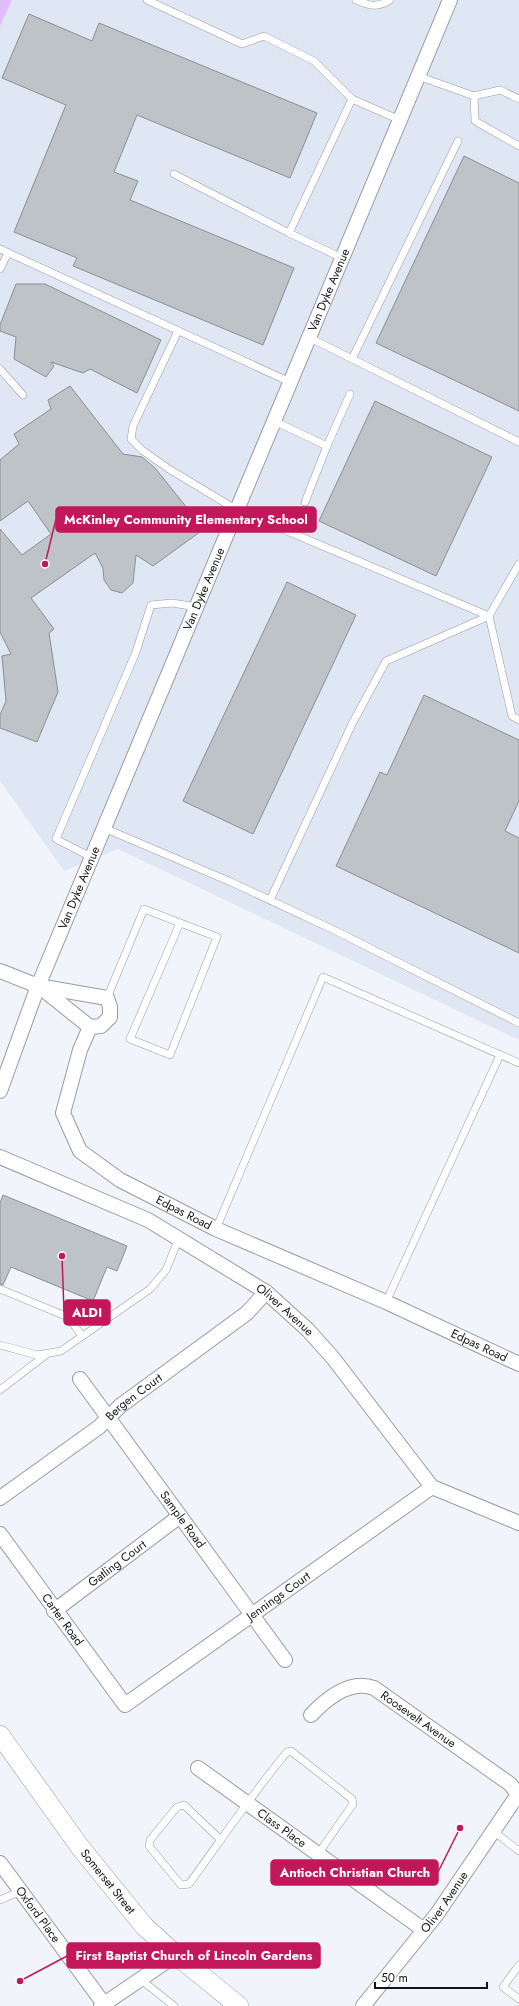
<svg xmlns="http://www.w3.org/2000/svg" width="519" height="2006" viewBox="0 0 519 2006" font-family="Jost,sans-serif">
	<rect width="100%" height="100%" fill="#f1f4fa"/>
	<!-- built -->
	<path fill="#e0e7f4" d="M12 0H519V1040L118 849 64 871 0 781V26Z"/>
	<!-- green -->
	<path fill="#e2bbfd" d="M0 0H12L0 26Z"/>
	<!-- building -->
	<g fill="#bdc3c7" stroke="#8a8f93">
		<path d="M29 14 92 41 99 23 317 113 290 178 137 115 114 172 138 181 130 200 294 268 263 345 73 266 77 258 14 232 66 105 2 78Z"/>
		<path d="M464 156 519 183V411L376 343Z"/>
		<path d="M16 284H45L161 340 137 393 90 369 83 373 51 362 54 366 46 377 14 359 16 337 0 331V325Z"/>
		<path d="M70 386 123 454 142 457 155 468 204 529 153 566 136 555 133 583 122 593 111 590 104 580 103 568 95 553 31 598 54 629 49 633 58 692 37 742 0 728V715L6 701 2 656 11 654 0 632V529L22 555 51 534 28 501 0 521V460L19 444 14 434 51 409 48 400Z"/>
		<path d="M375 401 492 457 436 576 319 521Z"/>
		<path d="M287 582 356 615 253 834 183 801Z"/>
		<path d="M424 695 519 740V801L505 831 519 838V953L336 866 380 772 387 775Z"/>
		<path d="M3 1195 127 1246 117 1271 107 1267 93 1301 11 1267 3 1285 0 1284V1203Z"/>
	</g>
	<g fill="none" stroke-linecap="round" stroke-linejoin="round">
		<!-- service casing -->
		<g stroke="#989ba0" stroke-width="8">
			<g id="service">
				<path d="M147 0 242 44 264 36 314 61 352 99"/>
				<path d="M356 0C370 6 377 8 390 0"/>
				<path d="M418 76 474 96 500 90 519 99"/>
				<path d="M474 96 475 121 519 146"/>
				<path d="M174 174 289 233"/>
				<path d="M0 249 290 382"/>
				<path d="M342 258 289 233 352 99 400 120"/>
				<path d="M0 269 8 253"/>
				<path d="M178 331 133 426 131 439 142 450 169 469 237 510 489 616"/>
				<path d="M308 337 519 442"/>
				<path d="M352 359 458 141"/>
				<path d="M0 369 23 395"/>
				<path d="M274 421 327 446 305 502"/>
				<path d="M327 446 350 394"/>
				<path d="M519 564 489 616 512 716 519 720"/>
				<path d="M104 828 231 882 336 931 519 1023"/>
				<path d="M91 857 56 839 136 652 151 605 172 603 197 607"/>
				<path d="M270 900 352 724 386 661 489 616"/>
				<path d="M107 998 144 909 217 937 170 1055 130 1039 180 923"/>
				<path d="M216 1229 323 977 519 1063"/>
				<path d="M0 1289 68 1317 82 1336"/>
				<path d="M386 1302 500 1055"/>
				<path d="M0 1345 37 1355 61 1351 150 1289 166 1270 179 1238"/>
				<path d="M0 1390 47 1354"/>
				<path d="M492 1830 519 1851"/>
				<path d="M221 1840 184 1805 177 1807 150 1840 149 1846 181 1885 189 1884C221 1840 252 1794 287 1752L291 1751 352 1799 353 1804 318 1854"/>
				<path d="M0 1900 21 1891"/>
				<path d="M519 1965 503 1987 519 1999"/>
				<path d="M140 1979 174 2006"/>
			</g>
		</g>
		<!-- minor casing -->
		<g stroke="#989ba0" stroke-width="16">
			<g id="minor">
				<path d="M0 971 38 986 107 998 110 1007V1017L101 1026 90 1027"/>
				<path d="M40 987 90 1027"/>
				<path id="s1" d="M90 1027 80 1050 63 1113 80 1151 120 1180 216 1229 386 1302 519 1364"/>
				<path id="s2" d="M0 1091 38 986 450 0"/>
				<path id="s3" d="M0 1157 148 1220 266 1292 308 1330 333 1358 432 1487 519 1523"/>
				<path id="s4" d="M80 1379 285 1660"/>
				<path id="s5" d="M0 1498 99 1427 120 1406 247 1313 266 1292"/>
				<path id="s6" d="M0 1534 125 1705 432 1487"/>
				<path id="s7" d="M54 1611 180 1516"/>
				<path id="s8" d="M311 1715C327 1698 350 1679 374 1688L510 1784 519 1795"/>
				<path id="s9" d="M198 1768 424 1930"/>
				<path id="s10" d="M0 1863 104 2004"/>
				<path d="M101 2006 176 1955"/>
				<path id="s11" d="M363 2006 437 1914 519 1793"/>
			</g>
		</g>
		<!-- secondary casing -->
		<g stroke="#989ba0" stroke-width="20">
			<g id="secondary">
				<path id="s12" d="M0 1735 80 1847 144 1926 176 1955 239 2006"/>
			</g>
		</g>
		<!-- service -->
		<use href="#service" stroke="#fff" stroke-width="7"/>
		<!-- minor -->
		<use href="#minor" stroke="#fff" stroke-width="14"/>
		<!-- secondary -->
		<use href="#secondary" stroke="#fff" stroke-width="19"/>
	</g>
	<g text-anchor="middle" stroke-width="3.5" stroke-linejoin="round" paint-order="stroke">
		<!-- street labels -->
		<g font-size="12" fill="#131416" stroke="#fff">
			<text dy="4" stroke="none"><textPath href="#s2" startOffset="866">Van Dyke Avenue</textPath></text>
			<text dy="4" stroke="none"><textPath href="#s2" startOffset="542">Van Dyke Avenue</textPath></text>
			<text dy="4" stroke="none"><textPath href="#s2" startOffset="218">Van Dyke Avenue</textPath></text>
			<text dy="4" stroke="none"><textPath href="#s1" startOffset="253">Edpas Road</textPath></text>
			<text dy="4" stroke="none"><textPath href="#s3" startOffset="325">Oliver Avenue</textPath></text>
			<text dy="4" stroke="none"><textPath href="#s1" startOffset="577">Edpas Road</textPath></text>
			<text dy="4" stroke="none"><textPath href="#s5" startOffset="168">Bergen Court</textPath></text>
			<text dy="4" stroke="none"><textPath href="#s4" startOffset="174">Sample Road</textPath></text>
			<text dy="4" stroke="none"><textPath href="#s7" startOffset="79">Gatling Court</textPath></text>
			<text dy="4" stroke="none"><textPath href="#s6" startOffset="400">Jennings Court</textPath></text>
			<text dy="4" stroke="none"><textPath href="#s6" startOffset="106">Carter Road</textPath></text>
			<text dy="4" stroke="none"><textPath href="#s8" startOffset="127">Roosevelt Avenue</textPath></text>
			<text dy="4" stroke="none"><textPath href="#s9" startOffset="103">Class Place</textPath></text>
			<text dy="4" stroke="none"><textPath href="#s12" startOffset="182">Somerset Street</textPath></text>
			<text dy="4" stroke="none"><textPath href="#s11" startOffset="132">Oliver Avenue</textPath></text>
			<text dy="4" stroke="none"><textPath href="#s10" startOffset="64">Oxford Place</textPath></text>
		</g>
	</g>
	<!-- callouts -->
	<path fill="none" stroke="#c2185b" stroke-width="1.5" d="M45 564L56 519M62 1256L64 1312M460 1828L438 1872M20 1981L67 1956"/>
	<g fill="#c2185b" stroke="#fff" stroke-width="1.5">
		<circle cx="45" cy="564" r="4"/>
		<circle cx="62" cy="1256" r="4"/>
		<circle cx="460" cy="1828" r="4"/>
		<circle cx="20" cy="1981" r="4"/>
	</g>
	<g fill="#c2185b" stroke="#c2185b" stroke-width="1.5">
		<rect x="56" y="507" width="260" height="25" rx="4"/>
		<rect x="64" y="1300" width="46" height="25" rx="4"/>
		<rect x="271" y="1860" width="167" height="25" rx="4"/>
		<rect x="67" y="1943" width="253" height="25" rx="4"/>
	</g>
	<g font-size="13" text-anchor="middle" font-weight="bold" fill="#fff">
		<text x="186" y="524">McKinley Community Elementary School</text>
		<text x="87" y="1317">ALDI</text>
		<text x="355" y="1877">Antioch Christian Church</text>
		<text x="194" y="1960">First Baptist Church of Lincoln Gardens</text>
	</g>
	<!-- scale -->
	<path d="M375 1982v6h112v-6" fill="none" stroke="#131416" stroke-width="2"/>
	<text x="381" y="1982" font-size="12" fill="#131416" stroke="#ffffff" stroke-width="3" paint-order="stroke">50 m</text>
</svg>
